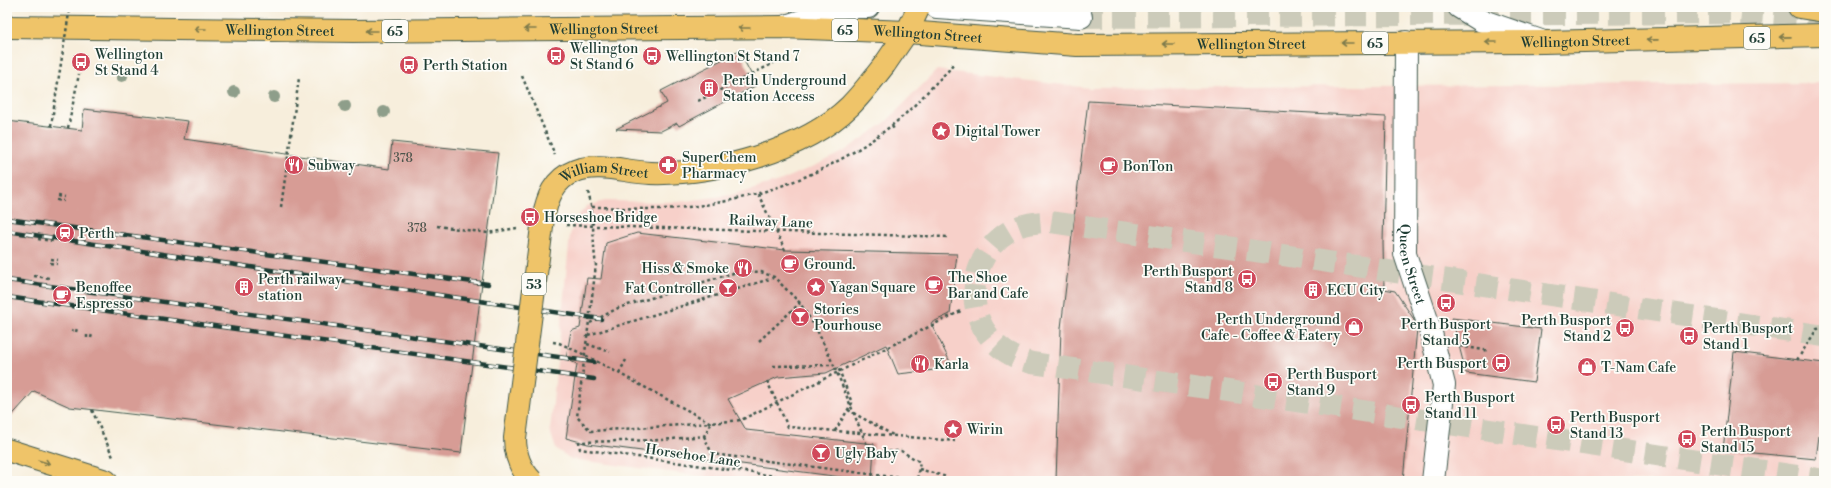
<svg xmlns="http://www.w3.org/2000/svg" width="1831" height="488" viewBox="0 0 1831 488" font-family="'Libre Bodoni',serif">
	<rect width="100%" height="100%" fill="#fdfcf7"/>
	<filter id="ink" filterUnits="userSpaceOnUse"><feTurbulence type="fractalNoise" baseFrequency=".025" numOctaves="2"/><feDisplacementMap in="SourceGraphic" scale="8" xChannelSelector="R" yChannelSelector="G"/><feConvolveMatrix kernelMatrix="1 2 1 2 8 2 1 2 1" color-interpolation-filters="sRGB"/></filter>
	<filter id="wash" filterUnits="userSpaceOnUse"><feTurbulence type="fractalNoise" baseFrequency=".012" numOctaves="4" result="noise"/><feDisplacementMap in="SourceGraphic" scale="16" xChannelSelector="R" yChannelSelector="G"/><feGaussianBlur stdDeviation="0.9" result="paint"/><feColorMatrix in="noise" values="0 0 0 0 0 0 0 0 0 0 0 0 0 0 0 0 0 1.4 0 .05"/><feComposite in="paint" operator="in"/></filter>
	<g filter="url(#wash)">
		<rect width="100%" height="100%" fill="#f7eedc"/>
		<!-- built -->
		<path fill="#f7d0c9" d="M937 70 1089 88 1824 83V481H738L571 459 556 449 550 431 570 235 575 219 587 206 605 201 678 202 731 195 782 180 819 164 846 150 886 122Z"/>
		<g id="blocks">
			<!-- building -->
			<g fill="#d79c95">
				<path d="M739 51 757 85 679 126 677 123 661 131 616 129 667 103 661 91Z"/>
				<path d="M1088 101 1386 117 1383 243 1384 289 1395 291 1413 318 1417 328 1403 481H1056L1061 328Z"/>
				<path d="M84 109 188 121 184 139 389 169 392 142 498 153 461 453 70 407 34 391 7 421V121L82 130Z"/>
				<path d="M637 233 785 250 957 254 950 314 931 323 953 368 898 374 886 345 826 373 778 377 728 399 746 430 874 444 872 481 588 444 566 438 577 364 566 359 571 331 580 328 587 278 601 279 606 243Z"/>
				<path d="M1452 318 1541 329 1534 382 1466 373Z"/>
				<path d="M1734 352 1824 363V435L1819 436 1816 459 1723 450Z"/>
			</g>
		</g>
	</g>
	<g filter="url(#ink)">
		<use href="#blocks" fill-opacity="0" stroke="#3f584d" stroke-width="1"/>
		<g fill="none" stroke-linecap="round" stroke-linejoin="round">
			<!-- minor-tunnel -->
			<g stroke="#cccbba" stroke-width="22" stroke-dasharray="22 11" stroke-linecap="butt">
				<path d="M1081 17 1730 13 1824 20"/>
				<path d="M1824 336 1242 249 1050 222C1040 222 1030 223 1020 226 974 243 959 306 993 341 1004 353 1017 359 1032 363L1222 390 1824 480"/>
			</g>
			<!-- minor casing -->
			<g stroke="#3f584d" stroke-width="24">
				<g id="minor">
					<path d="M937 7 1081 17"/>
					<path d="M1459 7 1480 20 1541 41"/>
					<path d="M786 26 844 7H868"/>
					<path id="s1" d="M1406 42 1405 254 1430 329 1444 385 1433 481"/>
				</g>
			</g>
			<!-- major casing -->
			<g stroke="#3f584d" stroke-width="24">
				<g id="major">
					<path d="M1799 7 1824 11"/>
					<path id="s2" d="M7 27 353 31 783 27 907 32 1077 45 1544 42 1824 35"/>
					<path d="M885 64 907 32 919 7"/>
					<path d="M7 450 106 481"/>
				</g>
			</g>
			<!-- path -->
			<g stroke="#3f584d" stroke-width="2.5" stroke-dasharray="3 3" stroke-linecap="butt">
				<path d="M522 76 555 155"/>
				<path d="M698 101 774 63"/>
				<path d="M892 126 895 131"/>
				<path d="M68 128 79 74"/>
				<path d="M588 192C595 216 592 241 596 265L577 417 591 431 711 423"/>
				<path d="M758 194 785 250"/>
				<path d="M58 196 65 197"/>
				<path d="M57 200 64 201"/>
				<path d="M281 207 299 78"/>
				<path d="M592 207C620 207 649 211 677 208 754 202 830 174 891 126 912 110 929 89 948 71L953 64"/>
				<path d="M566 225 949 237"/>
				<path d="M437 226 488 233 517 228"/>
				<path d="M38 239 53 241"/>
				<path d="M51 259 58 260"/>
				<path d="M50 263 57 264"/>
				<path d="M34 276 49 278"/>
				<path d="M590 323 618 308 740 271 761 272 774 277 800 303 816 328 835 368"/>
				<path d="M72 332 73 328"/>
				<path d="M76 332 77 328"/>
				<path d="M588 335 773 278"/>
				<path d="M87 338V334"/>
				<path d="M91 338 92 334"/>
				<path d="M759 341 800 303"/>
				<path d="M553 342 559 343 585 355 711 423 741 420 961 311"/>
				<path d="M587 344 610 352"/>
				<path d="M1460 346 1489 351"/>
				<path d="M1797 360 1817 329 1824 328"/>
				<path d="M773 366 833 365"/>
				<path d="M619 373 626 360"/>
				<path d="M767 381 788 427 955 441"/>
				<path d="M92 410 113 457"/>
				<path d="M848 410 893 435"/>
				<path d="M711 424 704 436 661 440 579 442 580 449 811 481"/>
				<path d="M835 431 852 403 838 367"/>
				<path d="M704 436 712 454 917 480 920 462 901 451 870 452 864 438"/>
				<path d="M919 469 947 477"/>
			</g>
			<!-- minor -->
			<use href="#minor" stroke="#fff" stroke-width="22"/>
			<!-- major -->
			<use href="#major" stroke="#efc469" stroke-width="22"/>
			<!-- rail casing -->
			<g stroke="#1f3d34" stroke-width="4.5">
				<g id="rail">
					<path d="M7 219 488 284"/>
					<path d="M7 231 601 319"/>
					<path d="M7 280 594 362"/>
					<path d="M7 297 594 379"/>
				</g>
			</g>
			<!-- rail -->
			<use href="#rail" stroke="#fdfcf7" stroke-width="3" stroke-dasharray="9" stroke-linecap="butt"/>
			<!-- major-bridge casing -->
			<g stroke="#3f584d" stroke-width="24" stroke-linecap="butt">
				<g id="major-bridge">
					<path id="s3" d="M532 481C520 469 515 454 515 438L543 219C547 198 554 179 575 171 598 162 626 172 650 173 713 175 804 151 850 106 863 93 874 78 885 64"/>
				</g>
			</g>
			<!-- path-bridge -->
			<g stroke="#3f584d" stroke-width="2.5" stroke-dasharray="3 3" stroke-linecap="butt">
				<path d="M51 126 70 7"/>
				<path d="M835 368 864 438"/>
			</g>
			<!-- major-bridge -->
			<use href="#major-bridge" stroke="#efc469" stroke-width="22"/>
		</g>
		<!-- trees -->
		<g fill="#8e9e8a">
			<circle cx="122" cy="76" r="6"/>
			<circle cx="234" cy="92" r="6"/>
			<circle cx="274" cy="97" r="6"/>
			<circle cx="345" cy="106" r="6"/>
			<circle cx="384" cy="112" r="6"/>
		</g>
		<!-- one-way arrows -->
		<defs><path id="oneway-shaft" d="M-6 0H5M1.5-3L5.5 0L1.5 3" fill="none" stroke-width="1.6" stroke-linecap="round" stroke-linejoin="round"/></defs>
		<g stroke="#7d7a4c">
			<use href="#oneway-shaft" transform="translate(744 28) rotate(180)"/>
			<use href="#oneway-shaft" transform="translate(200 29) rotate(-180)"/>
			<use href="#oneway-shaft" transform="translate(530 29) rotate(180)"/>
			<use href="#oneway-shaft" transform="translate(372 31) rotate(180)"/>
			<use href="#oneway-shaft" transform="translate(1785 37) rotate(179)"/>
			<use href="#oneway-shaft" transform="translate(1652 40) rotate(179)"/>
			<use href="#oneway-shaft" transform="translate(1491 42) rotate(180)"/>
			<use href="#oneway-shaft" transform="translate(1347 43) rotate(180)"/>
			<use href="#oneway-shaft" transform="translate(1168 44) rotate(180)"/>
			<use href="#oneway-shaft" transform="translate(44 462) rotate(17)"/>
		</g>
	</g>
	<!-- icons -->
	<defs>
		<g id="bus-disc" transform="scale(1)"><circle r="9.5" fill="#d1495b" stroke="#fdfcf7"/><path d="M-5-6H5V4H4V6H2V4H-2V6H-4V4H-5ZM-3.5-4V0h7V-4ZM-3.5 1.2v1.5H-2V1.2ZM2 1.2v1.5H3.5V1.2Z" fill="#fff"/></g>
		<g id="building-disc" transform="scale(1)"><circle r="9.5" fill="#d1495b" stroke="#fdfcf7"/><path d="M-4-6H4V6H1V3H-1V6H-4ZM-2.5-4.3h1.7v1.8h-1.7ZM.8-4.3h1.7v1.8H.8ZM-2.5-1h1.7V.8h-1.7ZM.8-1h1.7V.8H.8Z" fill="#fff"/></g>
		<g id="sight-disc" transform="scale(1)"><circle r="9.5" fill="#d1495b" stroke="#fdfcf7"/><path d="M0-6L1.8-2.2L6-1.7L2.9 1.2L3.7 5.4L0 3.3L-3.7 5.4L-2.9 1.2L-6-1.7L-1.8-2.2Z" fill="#fff"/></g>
		<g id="restaurant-disc" transform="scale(1)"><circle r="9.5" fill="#d1495b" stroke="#fdfcf7"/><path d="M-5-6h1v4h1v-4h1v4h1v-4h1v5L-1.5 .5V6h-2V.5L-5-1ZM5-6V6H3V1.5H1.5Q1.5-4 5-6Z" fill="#fff"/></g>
		<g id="pharmacy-disc" transform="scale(1)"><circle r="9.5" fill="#d1495b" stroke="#fdfcf7"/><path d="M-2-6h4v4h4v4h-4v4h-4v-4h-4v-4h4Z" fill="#fff"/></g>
		<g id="cafe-disc" transform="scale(1)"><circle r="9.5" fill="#d1495b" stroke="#fdfcf7"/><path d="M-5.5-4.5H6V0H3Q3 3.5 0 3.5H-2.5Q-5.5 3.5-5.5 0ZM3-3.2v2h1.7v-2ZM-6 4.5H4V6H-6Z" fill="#fff"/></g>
		<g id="station-disc" transform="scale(1)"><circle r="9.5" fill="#d1495b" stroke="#fdfcf7"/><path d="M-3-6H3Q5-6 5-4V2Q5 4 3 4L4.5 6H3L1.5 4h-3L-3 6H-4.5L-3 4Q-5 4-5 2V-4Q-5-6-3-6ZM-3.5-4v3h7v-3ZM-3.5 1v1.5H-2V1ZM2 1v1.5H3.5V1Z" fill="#fff"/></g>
		<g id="bar-disc" transform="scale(1)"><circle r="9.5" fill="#d1495b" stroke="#fdfcf7"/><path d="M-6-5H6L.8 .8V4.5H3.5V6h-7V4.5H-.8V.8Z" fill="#fff"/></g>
		<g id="shop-disc" transform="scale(1)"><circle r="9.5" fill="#d1495b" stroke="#fdfcf7"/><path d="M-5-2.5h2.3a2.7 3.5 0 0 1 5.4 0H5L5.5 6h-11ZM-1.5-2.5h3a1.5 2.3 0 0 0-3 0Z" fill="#fff"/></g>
	</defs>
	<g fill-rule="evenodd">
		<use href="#bus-disc" x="556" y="56"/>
		<use href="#bus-disc" x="652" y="56"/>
		<use href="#bus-disc" x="81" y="62"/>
		<use href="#bus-disc" x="409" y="65"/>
		<use href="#building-disc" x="709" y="88"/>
		<use href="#sight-disc" x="941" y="131"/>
		<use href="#restaurant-disc" x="294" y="165"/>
		<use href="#pharmacy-disc" x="668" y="165"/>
		<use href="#cafe-disc" x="1109" y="166"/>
		<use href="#bus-disc" x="530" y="217"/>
		<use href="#station-disc" x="65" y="233"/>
		<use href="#cafe-disc" x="790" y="264"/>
		<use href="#restaurant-disc" x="743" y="268"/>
		<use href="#bus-disc" x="1247" y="279"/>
		<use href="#cafe-disc" x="934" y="285"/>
		<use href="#building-disc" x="244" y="287"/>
		<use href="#sight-disc" x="816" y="287"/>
		<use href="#bar-disc" x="728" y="288"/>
		<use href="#building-disc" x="1313" y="290"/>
		<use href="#cafe-disc" x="62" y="295"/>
		<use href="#bus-disc" x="1446" y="303"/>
		<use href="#bar-disc" x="800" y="317"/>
		<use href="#shop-disc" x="1354" y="327"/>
		<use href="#bus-disc" x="1625" y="328"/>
		<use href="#bus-disc" x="1689" y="336"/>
		<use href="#bus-disc" x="1501" y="363"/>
		<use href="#restaurant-disc" x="920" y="364"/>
		<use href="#shop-disc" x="1587" y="367"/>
		<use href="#bus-disc" x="1273" y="382"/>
		<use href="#bus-disc" x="1411" y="405"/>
		<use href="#bus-disc" x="1556" y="425"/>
		<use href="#sight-disc" x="953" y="429"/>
		<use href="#bus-disc" x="1687" y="439"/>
		<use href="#bar-disc" x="821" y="453"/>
	</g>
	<g text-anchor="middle" stroke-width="3.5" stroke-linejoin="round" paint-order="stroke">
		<!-- number labels -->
		<g font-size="12" fill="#4d554c">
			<text x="403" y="162">378</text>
			<text x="417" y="232">378</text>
		</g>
		<!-- shield labels -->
		<g fill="#fdfcf7" stroke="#62766e" stroke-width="1">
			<rect x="832" y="19" width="26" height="22" rx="3"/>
			<rect x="382" y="20" width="26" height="22" rx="3"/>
			<rect x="1744" y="27" width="26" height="22" rx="3"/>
			<rect x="1362" y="32" width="26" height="22" rx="3"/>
			<rect x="522" y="273" width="24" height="22" rx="3"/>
		</g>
		<g font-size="13" font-weight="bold" fill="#1f3d34">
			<text x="845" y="35">65</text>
			<text x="395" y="36">65</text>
			<text x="1757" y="43">65</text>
			<text x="1375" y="48">65</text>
			<text x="534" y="289">53</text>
		</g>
		<!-- street labels -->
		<g font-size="14" fill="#1f3d34" stroke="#fdfcf7">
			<text dy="5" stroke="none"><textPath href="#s2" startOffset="597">Wellington Street</textPath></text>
			<text dy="5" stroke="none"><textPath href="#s2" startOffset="273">Wellington Street</textPath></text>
			<text dy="5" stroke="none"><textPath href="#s2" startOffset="921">Wellington Street</textPath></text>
			<text dy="5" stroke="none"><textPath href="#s2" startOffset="1569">Wellington Street</textPath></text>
			<text dy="5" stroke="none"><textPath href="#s2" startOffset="1245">Wellington Street</textPath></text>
			<text dy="5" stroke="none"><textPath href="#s3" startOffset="358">William Street</textPath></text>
			<text transform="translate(771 221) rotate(2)" y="5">Railway Lane</text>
			<text dy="5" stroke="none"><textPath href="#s1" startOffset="223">Queen Street</textPath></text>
			<text transform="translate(693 455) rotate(8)" y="5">Horsehoe Lane</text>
		</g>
		<!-- poi labels -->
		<g font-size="14" fill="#1f3d34" stroke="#fdfcf7" text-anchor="start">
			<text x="570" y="53">Wellington<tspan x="570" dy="16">St Stand 6</tspan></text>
			<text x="95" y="59">Wellington<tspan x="95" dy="16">St Stand 4</tspan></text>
			<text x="666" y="61">Wellington St Stand 7</text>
			<text x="423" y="70">Perth Station</text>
			<text x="723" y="85">Perth Underground<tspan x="723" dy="16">Station Access</tspan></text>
			<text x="955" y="136">Digital Tower</text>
			<text x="682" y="162">SuperChem<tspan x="682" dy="16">Pharmacy</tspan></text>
			<text x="308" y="170">Subway</text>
			<text x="1123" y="171">BonTon</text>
			<text x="544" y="222">Horseshoe Bridge</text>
			<text x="79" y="238">Perth</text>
			<text x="804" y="269">Ground.</text>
			<text x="729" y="273" text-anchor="end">Hiss &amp; Smoke</text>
			<text x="1233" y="276" text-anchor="end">Perth Busport<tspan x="1233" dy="16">Stand 8</tspan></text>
			<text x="948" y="282">The Shoe<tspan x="948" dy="16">Bar and Cafe</tspan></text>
			<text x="258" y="284">Perth railway<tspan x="258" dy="16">station</tspan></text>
			<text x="76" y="292">Benoffee<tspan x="76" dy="16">Espresso</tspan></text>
			<text x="830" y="292">Yagan Square</text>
			<text x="714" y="293" text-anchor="end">Fat Controller</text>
			<text x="1327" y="295">ECU City</text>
			<text x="814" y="314">Stories<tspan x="814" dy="16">Pourhouse</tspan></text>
			<text x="1340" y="324" text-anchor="end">Perth Underground<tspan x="1340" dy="16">Cafe - Coffee &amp; Eatery</tspan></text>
			<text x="1611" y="325" text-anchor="end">Perth Busport<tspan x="1611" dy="16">Stand 2</tspan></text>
			<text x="1446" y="329" text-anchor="middle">Perth Busport<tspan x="1446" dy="16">Stand 5</tspan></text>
			<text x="1703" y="333">Perth Busport<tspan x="1703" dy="16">Stand 1</tspan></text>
			<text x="1487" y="368" text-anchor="end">Perth Busport</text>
			<text x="934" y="369">Karla</text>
			<text x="1601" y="372">T-Nam Cafe</text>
			<text x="1287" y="379">Perth Busport<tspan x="1287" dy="16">Stand 9</tspan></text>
			<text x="1425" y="402">Perth Busport<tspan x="1425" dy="16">Stand 11</tspan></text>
			<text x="1570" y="422">Perth Busport<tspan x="1570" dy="16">Stand 13</tspan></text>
			<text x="967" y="434">Wirin</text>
			<text x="1701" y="436">Perth Busport<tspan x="1701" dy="16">Stand 15</tspan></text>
			<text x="835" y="458">Ugly Baby</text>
		</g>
	</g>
	<!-- margin -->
	<rect width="1831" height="488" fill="none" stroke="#fdfcf7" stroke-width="24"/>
</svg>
